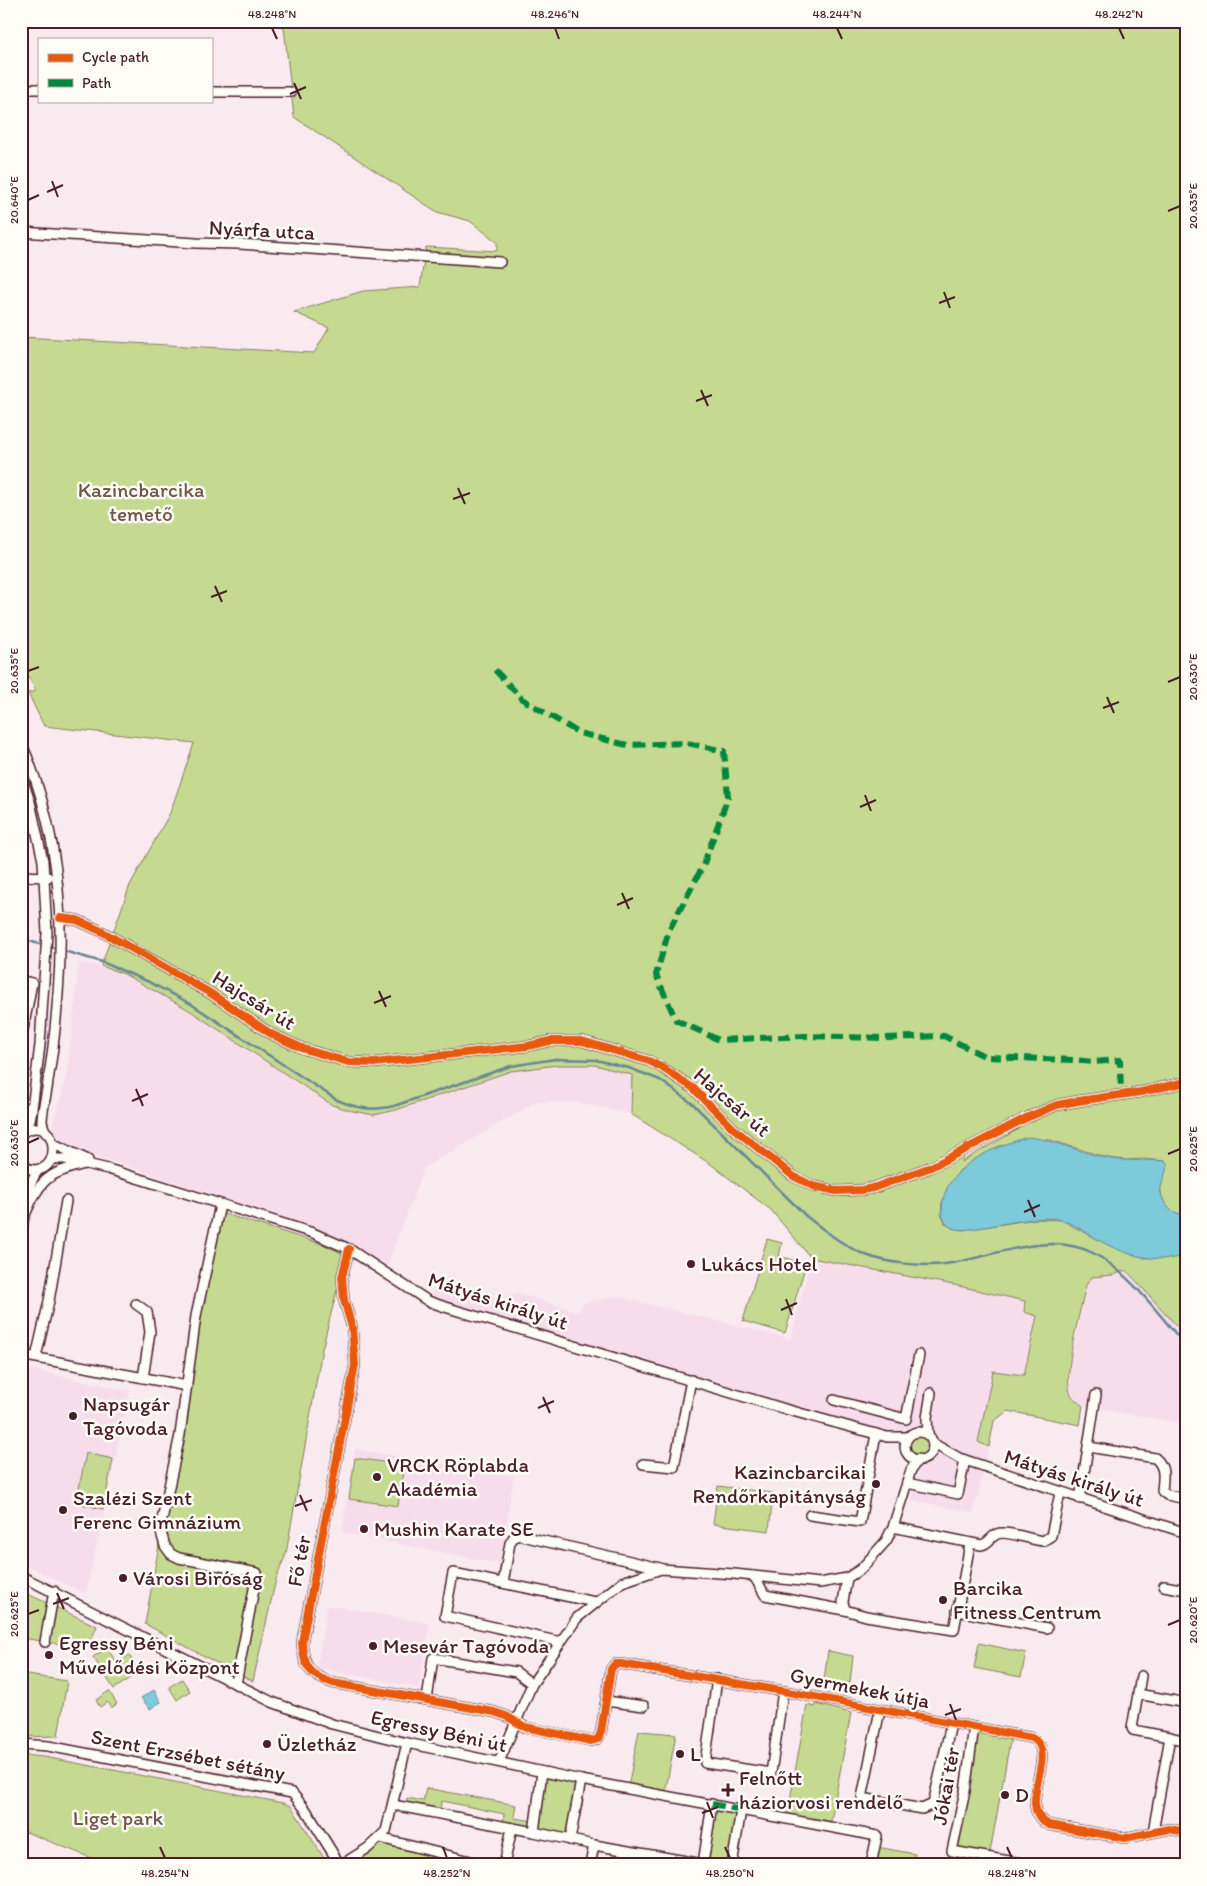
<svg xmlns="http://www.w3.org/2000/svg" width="1207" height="1886" viewBox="0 0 1207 1886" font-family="Itim,sans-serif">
	<rect width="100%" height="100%" fill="#f9eaf0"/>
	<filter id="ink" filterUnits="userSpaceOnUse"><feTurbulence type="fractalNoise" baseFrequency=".02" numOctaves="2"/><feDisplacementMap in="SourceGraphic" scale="10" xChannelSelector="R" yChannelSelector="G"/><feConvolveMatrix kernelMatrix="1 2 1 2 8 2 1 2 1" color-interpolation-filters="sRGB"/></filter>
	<g filter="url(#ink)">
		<!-- built -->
		<g fill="#f7ddec">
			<path d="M79 963 101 966 124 974 189 1010 332 1105 353 1111 396 1110 511 1071 557 1065H595L633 1075 631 1114 573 1102H536L424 1168 386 1269 332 1234 72 1148 59 1140 52 1127 67 1074Z"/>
			<path d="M811 1258 954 1285 1025 1301 1024 1312 1037 1315 1024 1376 993 1371 978 1442 989 1447 973 1513 912 1500 925 1447 429 1297 438 1282 494 1298 517 1293 579 1312 583 1303 616 1296 791 1339Z"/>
			<path d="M1125 1270 1186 1336V1424L1083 1406 1074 1399 1069 1390 1070 1366 1086 1285 1092 1277 1113 1275Z"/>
			<path d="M21 1367 130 1391 86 1594 21 1563Z"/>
			<path d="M355 1449 514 1476 500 1564 342 1533Z"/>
			<path d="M327 1605 430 1623 419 1688 317 1668Z"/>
		</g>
		<!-- green -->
		<g fill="#c5da90" stroke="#887c5e" fill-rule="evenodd">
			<path d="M258 21H1186V1215C1156 1212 1157 1186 1168 1165L1165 1161 1144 1159 1126 1160 1108 1158 1047 1139 999 1146 982 1156 960 1170 942 1202 941 1214 945 1223 952 1228 963 1230 1036 1219 1061 1220 1101 1241 1145 1258 1186 1256V1336L1126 1270 1113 1275 1092 1277 1086 1285C1080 1312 1066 1362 1069 1388 1070 1397 1077 1401 1083 1406L1080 1425 1008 1411 994 1421 989 1447 978 1442 993 1371 1024 1375 1037 1316 1024 1312 1025 1301 954 1285 811 1258 771 1210 709 1163 631 1114 632 1075 595 1065H557L511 1071 396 1110 374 1115 353 1111 332 1105 189 1010 124 974 101 966 130 885 170 813 194 743 44 726 28 693 36 691 21 663V337L314 353 329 328 294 312 363 291 420 287 426 247 497 251V242L470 221 437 212 294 117 284 27ZM1019 1129 969 1157 962 1162 964 1156 993 1139Z"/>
			<path d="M218 1212 322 1244 346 1255 322 1349 286 1554 276 1579 253 1681 237 1674 145 1624Z"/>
			<path d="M767 1239 782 1243 779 1256 806 1264 785 1333 743 1321Z"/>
			<circle cx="920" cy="1445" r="10"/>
			<path d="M86 1453 113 1459 103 1509 76 1503Z"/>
			<path d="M355 1458 404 1465 398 1506 349 1499Z"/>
			<path d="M718 1486 773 1493 769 1531 713 1524Z"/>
			<path d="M21 1591 97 1626 92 1638 86 1643 80 1642 79 1647 22 1638 21 1640Z"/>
			<path d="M979 1643 1026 1653 1021 1677 974 1668Z"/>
			<path d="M107 1648 117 1663 129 1655 140 1672 114 1689 93 1657Z"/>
			<path d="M828 1651 853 1656 850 1683 824 1680Z"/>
			<path d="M21 1674 67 1681 58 1736 21 1737Z"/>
			<path d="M182 1679 190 1691 177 1700 169 1687Z"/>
			<path d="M109 1691 117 1704 111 1708 107 1702 100 1707 96 1700Z"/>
			<path d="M816 1704 851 1713 830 1826 787 1817 807 1705 815 1707Z"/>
			<path d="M639 1731 676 1734 665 1794 628 1787Z"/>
			<path d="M973 1731 1011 1736 989 1858 952 1851Z"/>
			<path d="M21 1755 44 1757 113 1770 283 1803 291 1806 327 1863 324 1865H109L21 1830Z"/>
			<path d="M542 1772 581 1780 570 1840 534 1832Z"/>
			<path d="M426 1788 516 1805 514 1818 534 1821 532 1828 503 1822 504 1814 442 1801 439 1811 405 1805 407 1798 423 1801Z"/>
			<path d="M712 1804 741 1810 732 1865 703 1864Z"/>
			<path d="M380 1838 481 1865H341Z"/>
			<path d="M877 1847 915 1854 913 1865H873Z"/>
		</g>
		<!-- water -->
		<g fill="#7dcadb" stroke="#698695">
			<path d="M1029 1137C1056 1140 1081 1153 1107 1158 1126 1162 1146 1159 1165 1161L1168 1164 1160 1190C1164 1205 1169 1213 1186 1215V1256C1156 1263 1128 1256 1102 1242 1089 1235 1075 1224 1061 1220 1041 1214 1001 1225 978 1228 970 1229 960 1231 952 1228 945 1224 941 1217 942 1209 943 1167 994 1146 1029 1137Z"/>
			<path d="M154 1690 161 1702 150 1709 141 1698Z"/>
		</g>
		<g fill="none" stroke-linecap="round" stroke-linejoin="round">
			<!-- stream -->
			<path stroke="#698695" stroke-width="2.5" d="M21 941H29L102 962 149 982 191 1004 337 1100C359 1109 371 1111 394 1106L511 1066 555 1059 596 1060 629 1068 660 1080 693 1104 806 1216C824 1230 845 1247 866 1255 886 1263 924 1267 945 1264 992 1258 1046 1230 1093 1253 1129 1272 1159 1315 1186 1346"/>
			<!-- street casing -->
			<g stroke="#4a1f2b" stroke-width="12">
				<g id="street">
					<path d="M21 89H39"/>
					<path d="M211 92H291"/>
					<path d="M21 232 196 243 239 244 500 262"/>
					<path d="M21 742C56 821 65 908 58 994 56 1023 53 1052 48 1081 47 1094 42 1109 42 1122 43 1126 44 1129 46 1133"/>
					<path d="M21 775 30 802 43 861 47 933 40 1045 32 1109 30 1120 25 1131"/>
					<path d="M21 876 48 877"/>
					<path d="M60 918 77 920 101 931 210 993 271 1034 304 1049 348 1062 374 1063 528 1046 550 1041H582L649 1061 661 1067 693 1088 733 1128 793 1176 813 1186 836 1191 862 1190 873 1188 931 1167 1026 1118 1057 1105 1078 1101 1141 1092 1186 1082"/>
					<path d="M21 981 32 983 21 1040"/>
					<path d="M21 1122 28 1108"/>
					<path d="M54 1144 88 1160"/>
					<path d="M52 1159H65L108 1169 313 1233 349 1249 428 1301 445 1307 785 1409 887 1437H908"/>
					<path d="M21 1165C63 1190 64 1110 23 1132"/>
					<path d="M220 1205 196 1316 180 1435 160 1529 165 1546 171 1554 179 1558 257 1573 236 1684"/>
					<path d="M25 1215C40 1179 48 1173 85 1164"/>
					<path d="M21 1235C25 1214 25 1186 39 1169"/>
					<path d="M349 1249 342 1277 344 1300 352 1327 355 1365 302 1642C303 1666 310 1676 333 1683L494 1712 506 1716 525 1727 591 1741 598 1739 601 1732 611 1669 615 1664H621L783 1691 1032 1738C1061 1753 1013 1807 1049 1825L1125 1838 1169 1829 1186 1832"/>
					<path d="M136 1304 147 1312 150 1332 143 1378"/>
					<path d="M21 1355 187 1386"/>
					<path d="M36 1357 49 1301 66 1201"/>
					<path d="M834 1400 906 1419 919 1355"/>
					<circle cx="919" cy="1446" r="14"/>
					<path d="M928 1435 927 1418 931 1393"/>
					<path d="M934 1444 959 1458 1186 1533"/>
					<path d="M1089 1447 1155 1458C1166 1467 1163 1478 1162 1491L1167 1495 1186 1499"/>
					<path d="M643 1464 674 1467 691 1380"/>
					<path d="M907 1483 958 1494 965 1460"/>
					<path d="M1080 1499 1096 1395"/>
					<path d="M810 1515 860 1522 876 1434"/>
					<path d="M893 1527 981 1545C989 1544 990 1537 997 1534 1006 1530 1032 1540 1043 1541L1051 1536 1060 1493"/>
					<path d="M21 1576 272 1702 332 1724 407 1743 581 1780 877 1836 871 1865"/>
					<path d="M754 1576 765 1595 845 1610 866 1616 954 1630 970 1544"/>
					<path d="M503 1583 510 1543 513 1538 518 1535 660 1568"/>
					<path d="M1164 1586 1186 1590"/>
					<path d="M845 1610 843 1602 847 1578"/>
					<path d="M957 1611 1047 1628"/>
					<path d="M45 1642 54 1591"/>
					<path d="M561 1642 445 1616 453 1573 595 1602"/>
					<path d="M717 1679 705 1763 771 1773 783 1691"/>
					<path d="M1138 1694 1141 1676"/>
					<path d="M427 1700 433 1658 516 1672 532 1684"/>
					<path d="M606 1701 644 1706"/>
					<path d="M880 1710 862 1798 922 1809 933 1804 951 1724"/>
					<path d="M974 1727 965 1791 952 1851 1032 1865"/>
					<path d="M1170 1737 1133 1730 1132 1728 1138 1694 1186 1703"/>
					<path d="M21 1744 48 1746 292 1793 306 1810 340 1865"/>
					<path d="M499 1762 532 1684 550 1658 577 1618 622 1582 661 1569 734 1574 820 1583 847 1578 861 1569 886 1541 893 1527 911 1470 918 1459"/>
					<path d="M393 1805 534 1832 594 1845 709 1865"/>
					<path d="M534 1832 542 1772"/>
					<path d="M1153 1832 1170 1737 1186 1741"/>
					<path d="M380 1838 486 1865"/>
					<path d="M570 1840 581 1780"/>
					<path d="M703 1864 712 1804"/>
					<path d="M341 1865 368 1848 386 1831 407 1743"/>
					<path d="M504 1865 512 1828"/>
					<path d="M590 1865 594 1845"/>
					<path d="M732 1865 741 1810"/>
				</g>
			</g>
			<!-- street -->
			<use href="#street" stroke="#fdfcf7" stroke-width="9"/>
			<!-- quiet -->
			<g stroke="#00873e" stroke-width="6" stroke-dasharray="12 6" stroke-linecap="butt">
				<path d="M495 670 522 699 579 733 627 745 687 743 724 751 728 797 703 866 669 930 656 975 676 1020 719 1040 804 1036 883 1038 944 1036 986 1057 1073 1060 1094 1062 1120 1060 1121 1094"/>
				<path d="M712 1804 741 1810"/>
				<path d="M703 1864 709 1865"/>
			</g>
			<!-- cycleway casing -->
			<g stroke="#fdfcf7" stroke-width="11">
				<g id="cycleway">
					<path d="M60 918 77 920 101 931 210 993 271 1034 304 1049 348 1062 374 1063 528 1046 550 1041H582L649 1061 661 1067 693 1088 733 1128 793 1176 813 1186 836 1191 862 1190 873 1188 931 1167 1026 1118 1057 1105 1078 1101 1141 1092 1186 1082"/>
					<path d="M349 1249 342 1277 344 1300 352 1327 355 1365 302 1642C303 1666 310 1676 333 1683L494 1712 506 1716 525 1727 591 1741 598 1739 601 1732 611 1669 615 1664H621L783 1691 1032 1738C1061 1753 1013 1807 1049 1825L1125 1838 1169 1829 1186 1832"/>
				</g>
			</g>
			<!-- cycleway -->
			<use href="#cycleway" stroke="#e8590c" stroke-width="8"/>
		</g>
	</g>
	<!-- ticks -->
	<path fill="none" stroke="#4a1f2b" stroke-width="2" d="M272 28 277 39M555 28 559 39M837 28 842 39M1119 28 1124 39M294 83 301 99M290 94 306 87M52 181 58 197M47 192 63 185M28 200 39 195M1168 211 1180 206M944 292 950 308M939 303 955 297M701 390 708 406M696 401 712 395M458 488 465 504M453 499 470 493M215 586 222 602M211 597 227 591M28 671 39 667M1168 682 1180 677M1107 697 1114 713M1103 708 1119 702M865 795 871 811M860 807 876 800M622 893 629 909M617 905 633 898M379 991 386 1007M374 1003 391 996M136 1089 143 1106M132 1101 148 1094M28 1143 39 1138M1168 1154 1180 1149M1028 1200 1035 1217M1024 1212 1040 1205M786 1299 792 1315M781 1310 797 1303M543 1397 550 1413M538 1408 554 1401M300 1495 307 1511M295 1506 312 1500M57 1593 64 1609M53 1604 69 1598M28 1614 39 1610M1168 1625 1180 1620M950 1704 956 1720M945 1715 961 1709M707 1802 713 1818M702 1813 718 1807M160 1847 165 1858M443 1847 447 1858M725 1847 730 1858M1007 1847 1012 1858"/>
	<!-- markers -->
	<g fill="#4a1f2b" stroke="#fdfcf7" stroke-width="2">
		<circle cx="691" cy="1264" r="5"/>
		<circle cx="73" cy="1416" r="5"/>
		<circle cx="377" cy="1477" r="5"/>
		<circle cx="876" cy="1484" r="5"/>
		<circle cx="63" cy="1510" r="5"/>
		<circle cx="364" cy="1529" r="5"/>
		<circle cx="123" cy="1578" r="5"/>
		<circle cx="943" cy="1600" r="5"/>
		<circle cx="373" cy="1646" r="5"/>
		<circle cx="49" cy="1655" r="5"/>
		<circle cx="267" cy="1744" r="5"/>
		<circle cx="680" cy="1754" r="5"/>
		<path d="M725.5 1782.5h5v5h5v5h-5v5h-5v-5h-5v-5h5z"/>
		<circle cx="1005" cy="1795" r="5"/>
	</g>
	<g text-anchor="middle" stroke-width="5" stroke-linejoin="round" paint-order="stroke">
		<!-- street labels -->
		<g font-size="21" fill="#4a1f2b" stroke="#fdfcf7">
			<text transform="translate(262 230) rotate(3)" y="7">Nyárfa utca</text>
			<text transform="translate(254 1000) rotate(32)" y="7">Hajcsár út</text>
			<text transform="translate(732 1102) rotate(41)" y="7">Hajcsár út</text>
			<text transform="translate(498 1301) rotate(18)" y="7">Mátyás király út</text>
			<text transform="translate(1074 1478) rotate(18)" y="7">Mátyás király út</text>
			<text transform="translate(299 1561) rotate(-79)" y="7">Fő tér</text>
			<text transform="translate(860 1688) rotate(11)" y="7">Gyermekek útja</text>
			<text transform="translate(439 1731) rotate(12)" y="7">Egressy Béni út</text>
			<text transform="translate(188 1755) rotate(11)" y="7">Szent Erzsébet sétány</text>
			<text transform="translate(946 1786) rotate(-80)" y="7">Jókai tér</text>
		</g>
		<!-- park labels -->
		<g font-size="21" fill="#6f5749" stroke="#fdfcf7">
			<text x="141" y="497">Kazincbarcika<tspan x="141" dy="24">temető</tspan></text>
			<text x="118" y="1825">Liget park</text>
		</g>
		<!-- poi labels -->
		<g font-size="21" fill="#4a1f2b" stroke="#fdfcf7" text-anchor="start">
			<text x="701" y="1271">Lukács Hotel</text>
			<text x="83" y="1411">Napsugár<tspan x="83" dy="24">Tagóvoda</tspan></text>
			<text x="387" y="1472">VRCK Röplabda<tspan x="387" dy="24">Akadémia</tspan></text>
			<text x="866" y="1479" text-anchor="end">Kazincbarcikai<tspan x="866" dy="24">Rendőrkapitányság</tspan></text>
			<text x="73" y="1505">Szalézi Szent<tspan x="73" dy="24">Ferenc Gimnázium</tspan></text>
			<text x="374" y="1536">Mushin Karate SE</text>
			<text x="133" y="1585">Városi Biróság</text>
			<text x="953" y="1595">Barcika<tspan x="953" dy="24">Fitness Centrum</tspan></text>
			<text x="59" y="1650">Egressy Béni<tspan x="59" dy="24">Művelődési Központ</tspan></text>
			<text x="383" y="1653">Mesevár Tagóvoda</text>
			<text x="277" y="1751">Üzletház</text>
			<text x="690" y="1761">L</text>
			<text x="739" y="1785">Felnőtt<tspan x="739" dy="24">háziorvosi rendelő</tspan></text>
			<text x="1015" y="1802">D</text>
		</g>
	</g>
	<!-- margin -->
	<rect width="1207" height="1886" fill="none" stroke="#fdfcf7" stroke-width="55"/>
	<!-- legend -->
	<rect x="38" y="38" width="175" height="65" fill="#fdfcf7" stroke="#b5a4a5"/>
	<rect x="48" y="54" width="25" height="8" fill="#e8590c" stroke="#b5a4a5"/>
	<text x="82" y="62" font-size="15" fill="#4a1f2b">Cycle path</text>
	<rect x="48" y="79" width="25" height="8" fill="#00873e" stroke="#b5a4a5"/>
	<text x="82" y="88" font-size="15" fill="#4a1f2b">Path</text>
	<rect x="28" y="28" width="1152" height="1830" fill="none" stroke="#4a1f2b" stroke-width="2"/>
	<g font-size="12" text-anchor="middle" fill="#4a1f2b">
		<text x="272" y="18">48.248°N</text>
		<text x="555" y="18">48.246°N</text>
		<text x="837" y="18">48.244°N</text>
		<text x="1119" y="18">48.242°N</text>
		<text transform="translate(14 200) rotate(-90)" y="4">20.640°E</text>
		<text transform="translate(1193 206) rotate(-90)" y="4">20.635°E</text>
		<text transform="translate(14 671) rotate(-90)" y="4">20.635°E</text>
		<text transform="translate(1193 677) rotate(-90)" y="4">20.630°E</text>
		<text transform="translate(14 1143) rotate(-90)" y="4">20.630°E</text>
		<text transform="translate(1193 1149) rotate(-90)" y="4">20.625°E</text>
		<text transform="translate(14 1614) rotate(-90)" y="4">20.625°E</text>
		<text transform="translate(1193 1620) rotate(-90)" y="4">20.620°E</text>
		<text x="165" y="1877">48.254°N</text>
		<text x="447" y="1877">48.252°N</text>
		<text x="730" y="1877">48.250°N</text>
		<text x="1012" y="1877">48.248°N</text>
	</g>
</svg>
